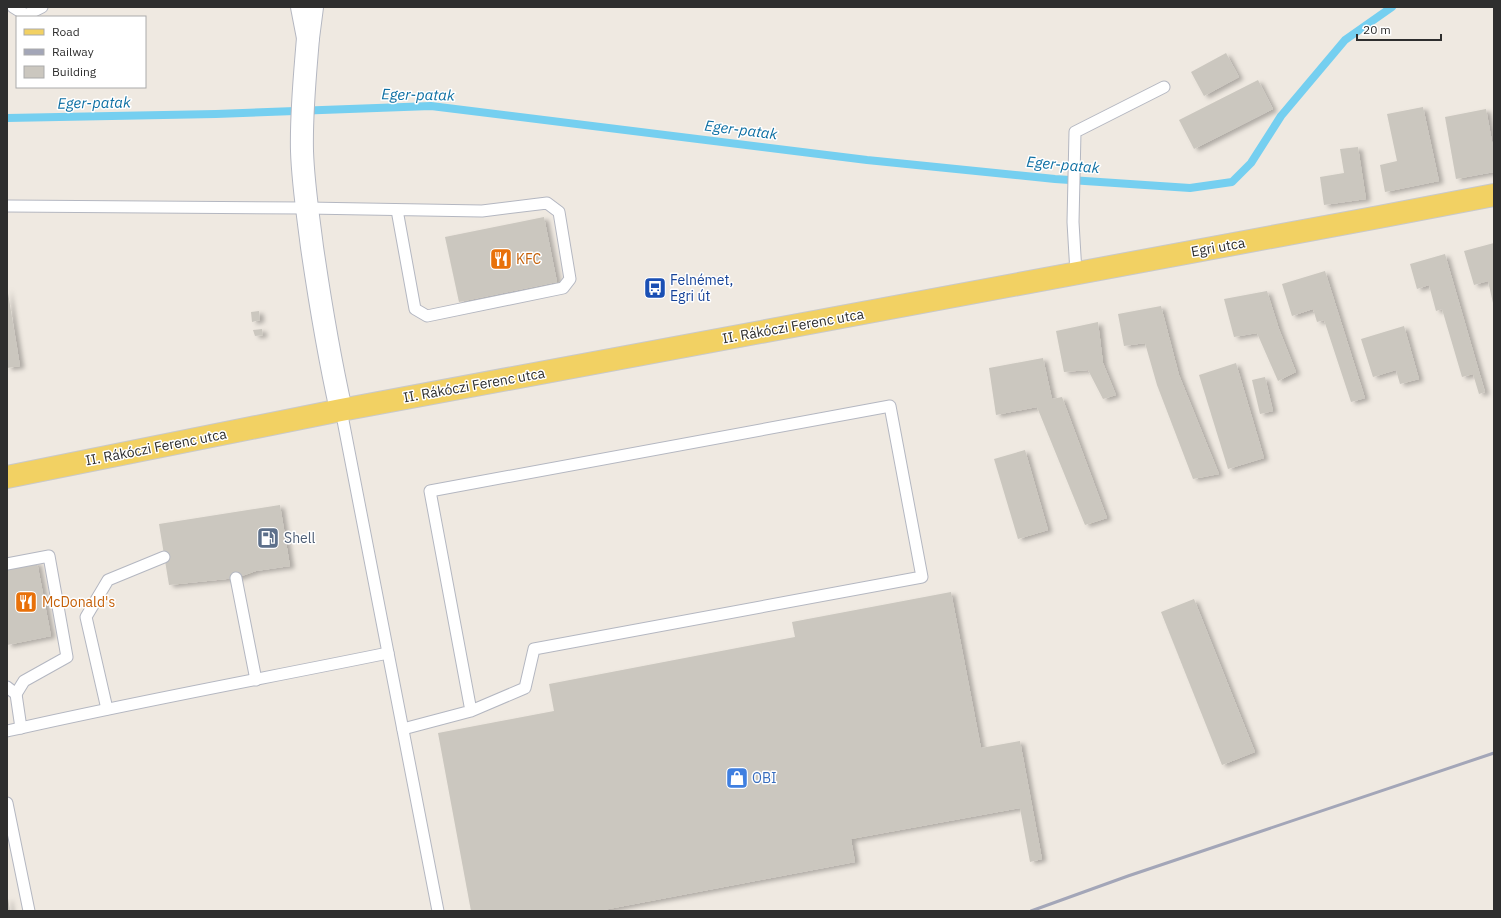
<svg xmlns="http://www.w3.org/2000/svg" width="1501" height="918" viewBox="0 0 1501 918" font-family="'IBM Plex Sans',sans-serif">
	<defs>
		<filter id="shadow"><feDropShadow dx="4.5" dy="2.5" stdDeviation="2" flood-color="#0004"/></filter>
	</defs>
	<rect width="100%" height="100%" fill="#efe9e1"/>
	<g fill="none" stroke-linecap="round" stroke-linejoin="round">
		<!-- stream -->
		<path stroke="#75cff0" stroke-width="8" d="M7 118 216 114 431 106 867 160 1055 179 1190 188 1232 182 1251 163 1281 116 1345 40 1392 7"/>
	</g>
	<!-- building -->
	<g fill="#cbc7bf" filter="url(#shadow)">
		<path d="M1226 53 1239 77 1204 96 1191 72Z"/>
		<path d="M1258 80 1273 109 1194 149 1179 120Z"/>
		<path d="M1423 107 1439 181 1385 192 1380 165 1397 161 1387 114Z"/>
		<path d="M1486 109 1494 152V172L1456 179 1445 117Z"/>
		<path d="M1358 147 1366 199 1324 205 1320 177 1344 173 1340 149Z"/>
		<path d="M544 217 557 282 459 302 445 237Z"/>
		<path d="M1494 243V303H1493L1488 281 1474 285 1464 251Z"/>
		<path d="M1445 254 1485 392 1479 394 1473 374 1462 377 1442 309 1436 311 1429 285 1417 289 1410 264Z"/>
		<path d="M1325 271 1365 398 1351 402 1324 320 1317 322 1313 309 1292 316 1282 284Z"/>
		<path d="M7 287 20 366 7 368Z"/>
		<path d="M1267 291 1279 329 1296 372 1278 381 1257 333 1234 337 1224 299Z"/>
		<path d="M1161 306 1179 375 1219 474 1193 479 1157 385 1145 343 1124 346 1118 314Z"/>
		<path d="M259 311 260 320 252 322 251 312Z"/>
		<path d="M1098 322 1103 363 1116 395 1103 399 1088 370 1064 372 1056 331Z"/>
		<path d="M1404 326 1419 379 1400 384 1396 370 1373 377 1361 339Z"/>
		<path d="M262 329 263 335 255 336 253 330Z"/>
		<path d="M1043 358 1052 399 1062 397 1107 518 1085 525 1037 407 996 415 989 368Z"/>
		<path d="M1236 363 1264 458 1228 469 1199 375Z"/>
		<path d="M1265 377 1273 411 1260 414 1252 380Z"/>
		<path d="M1025 450 1048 530 1018 539 994 459Z"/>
		<path d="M280 505 290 566 256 571 236 578 169 585 159 524Z"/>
		<path d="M37 562 51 636 7 645V568Z"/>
		<path d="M951 592 981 748 1020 741 1042 859 1030 862 1020 808 851 839 855 862 598 911H471L438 733 554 711 549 684 795 637 792 622Z"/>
		<path d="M1194 599 1255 752 1222 765 1161 612Z"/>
		<path d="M7 898H8L10 911H7Z"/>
	</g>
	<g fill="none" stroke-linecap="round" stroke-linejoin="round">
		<!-- service casing -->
		<g stroke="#b4b7c1" stroke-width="13">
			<g id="service">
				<path d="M13 7 26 15 42 7"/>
				<path d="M7 206 307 208 482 211 547 203 559 212 570 279 563 288 427 316 415 309 397 210"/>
				<path d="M1076 273 1073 222 1075 132 1164 87"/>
				<path d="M341 410 438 911"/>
				<path d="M7 564 49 556 67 657 24 681 16 694"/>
				<path d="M236 578 256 680"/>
				<path d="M7 687 16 694 21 728"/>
				<path d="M107 709 86 617 108 580 164 557"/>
				<path d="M403 729 471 711 525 688 534 649 922 577 890 406 430 491 471 711"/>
				<path d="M7 731C133 702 261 679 388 653"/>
				<path d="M7 803 29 911"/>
			</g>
		</g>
		<!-- minor casing -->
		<g stroke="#b4b7c1" stroke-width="24">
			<g id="minor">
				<path d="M302 7 308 38 312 7"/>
				<path d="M308 38C305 75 301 113 302 151 303 183 308 215 312 247 320 302 329 356 341 410"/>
			</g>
		</g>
		<!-- primary casing -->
		<g stroke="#c9c9c9" stroke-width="24">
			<path id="primary" d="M7 477 341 410 1379 217 1494 195"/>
		</g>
		<!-- service -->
		<use href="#service" stroke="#fff" stroke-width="11"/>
		<!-- minor -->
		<use href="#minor" stroke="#fff" stroke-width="22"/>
		<!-- primary -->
		<use href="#primary" stroke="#f2d163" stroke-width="22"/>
		<!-- rail -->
		<path stroke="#a3a6b8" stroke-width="3" d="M1031 911 1128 876 1494 753"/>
	</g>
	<!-- icons -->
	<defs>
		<g id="restaurant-square" transform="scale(1.15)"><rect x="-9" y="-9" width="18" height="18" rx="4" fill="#e8710a" stroke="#fff"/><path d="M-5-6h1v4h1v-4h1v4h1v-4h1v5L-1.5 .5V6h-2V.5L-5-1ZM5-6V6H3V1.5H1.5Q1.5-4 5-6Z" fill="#fff"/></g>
		<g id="bus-square" transform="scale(1.15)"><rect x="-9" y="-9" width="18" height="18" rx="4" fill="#1a4fb4" stroke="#fff"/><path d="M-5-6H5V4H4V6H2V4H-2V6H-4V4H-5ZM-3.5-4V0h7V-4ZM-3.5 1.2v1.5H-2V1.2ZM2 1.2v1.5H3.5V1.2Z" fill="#fff"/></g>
		<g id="fuel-square" transform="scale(1.15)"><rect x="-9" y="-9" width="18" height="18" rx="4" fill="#5c6f8a" stroke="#fff"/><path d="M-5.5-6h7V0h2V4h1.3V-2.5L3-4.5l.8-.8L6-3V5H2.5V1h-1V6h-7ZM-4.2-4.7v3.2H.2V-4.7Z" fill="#fff"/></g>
		<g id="shop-square" transform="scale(1.15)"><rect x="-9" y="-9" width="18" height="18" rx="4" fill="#3f7fe0" stroke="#fff"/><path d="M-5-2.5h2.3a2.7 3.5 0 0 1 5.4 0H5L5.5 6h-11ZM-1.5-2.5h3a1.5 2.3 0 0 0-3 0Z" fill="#fff"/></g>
	</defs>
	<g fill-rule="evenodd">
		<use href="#restaurant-square" x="501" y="259"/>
		<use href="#bus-square" x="655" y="288"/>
		<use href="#fuel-square" x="268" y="538"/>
		<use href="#restaurant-square" x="26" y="602"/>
		<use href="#shop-square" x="737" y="778"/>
	</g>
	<g text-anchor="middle" stroke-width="3" stroke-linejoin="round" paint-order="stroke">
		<!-- street labels -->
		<g font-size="14" fill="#2e2e2e" stroke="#fff">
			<text transform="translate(1218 247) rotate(-10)" y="5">Egri utca</text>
			<text transform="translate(793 326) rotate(-10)" y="5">II. Rákóczi Ferenc utca</text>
			<text transform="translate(474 385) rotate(-10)" y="5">II. Rákóczi Ferenc utca</text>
			<text transform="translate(156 447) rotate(-11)" y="5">II. Rákóczi Ferenc utca</text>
		</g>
		<!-- food labels -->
		<g font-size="14" fill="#c56008" stroke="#fff" text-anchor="start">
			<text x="516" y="264">KFC</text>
			<text x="42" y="607">McDonald's</text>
		</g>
		<!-- transit labels -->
		<g font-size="14" fill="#164399" stroke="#fff" text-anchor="start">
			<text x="670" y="285">Felnémet,<tspan x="670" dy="16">Egri út</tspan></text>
		</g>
		<!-- service labels -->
		<g font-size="14" fill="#4e5e75" stroke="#fff" text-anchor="start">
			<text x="284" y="543">Shell</text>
		</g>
		<!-- shop labels -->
		<g font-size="14" fill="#366cbe" stroke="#fff" text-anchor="start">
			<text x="752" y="783">OBI</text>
		</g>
		<!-- water labels -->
		<g font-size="15" font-style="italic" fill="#0d6fa3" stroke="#fff">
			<text transform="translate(418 95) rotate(1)" y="5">Eger-patak</text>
			<text transform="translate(94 103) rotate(-1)" y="5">Eger-patak</text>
			<text transform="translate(741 130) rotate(7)" y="5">Eger-patak</text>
			<text transform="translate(1063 165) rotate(5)" y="5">Eger-patak</text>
		</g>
	</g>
	<!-- border -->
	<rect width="1501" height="918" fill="none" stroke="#2e2e2e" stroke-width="16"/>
	<!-- legend -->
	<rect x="16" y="16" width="130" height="72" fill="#ffffff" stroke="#ababab"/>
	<rect x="24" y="29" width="20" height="6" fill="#f2d163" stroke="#ababab"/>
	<text x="52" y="36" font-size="12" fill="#2e2e2e">Road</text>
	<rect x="24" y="49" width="20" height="6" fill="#a3a6b8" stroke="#ababab"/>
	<text x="52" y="56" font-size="12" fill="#2e2e2e">Railway</text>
	<rect x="24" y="66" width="20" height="12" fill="#cbc7bf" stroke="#ababab"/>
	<text x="52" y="76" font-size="12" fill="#2e2e2e">Building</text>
	<!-- scale -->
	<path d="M1357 34v6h84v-6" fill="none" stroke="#2e2e2e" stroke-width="2"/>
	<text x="1363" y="34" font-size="12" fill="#2e2e2e" stroke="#ffffff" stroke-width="3" paint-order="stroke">20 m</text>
</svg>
